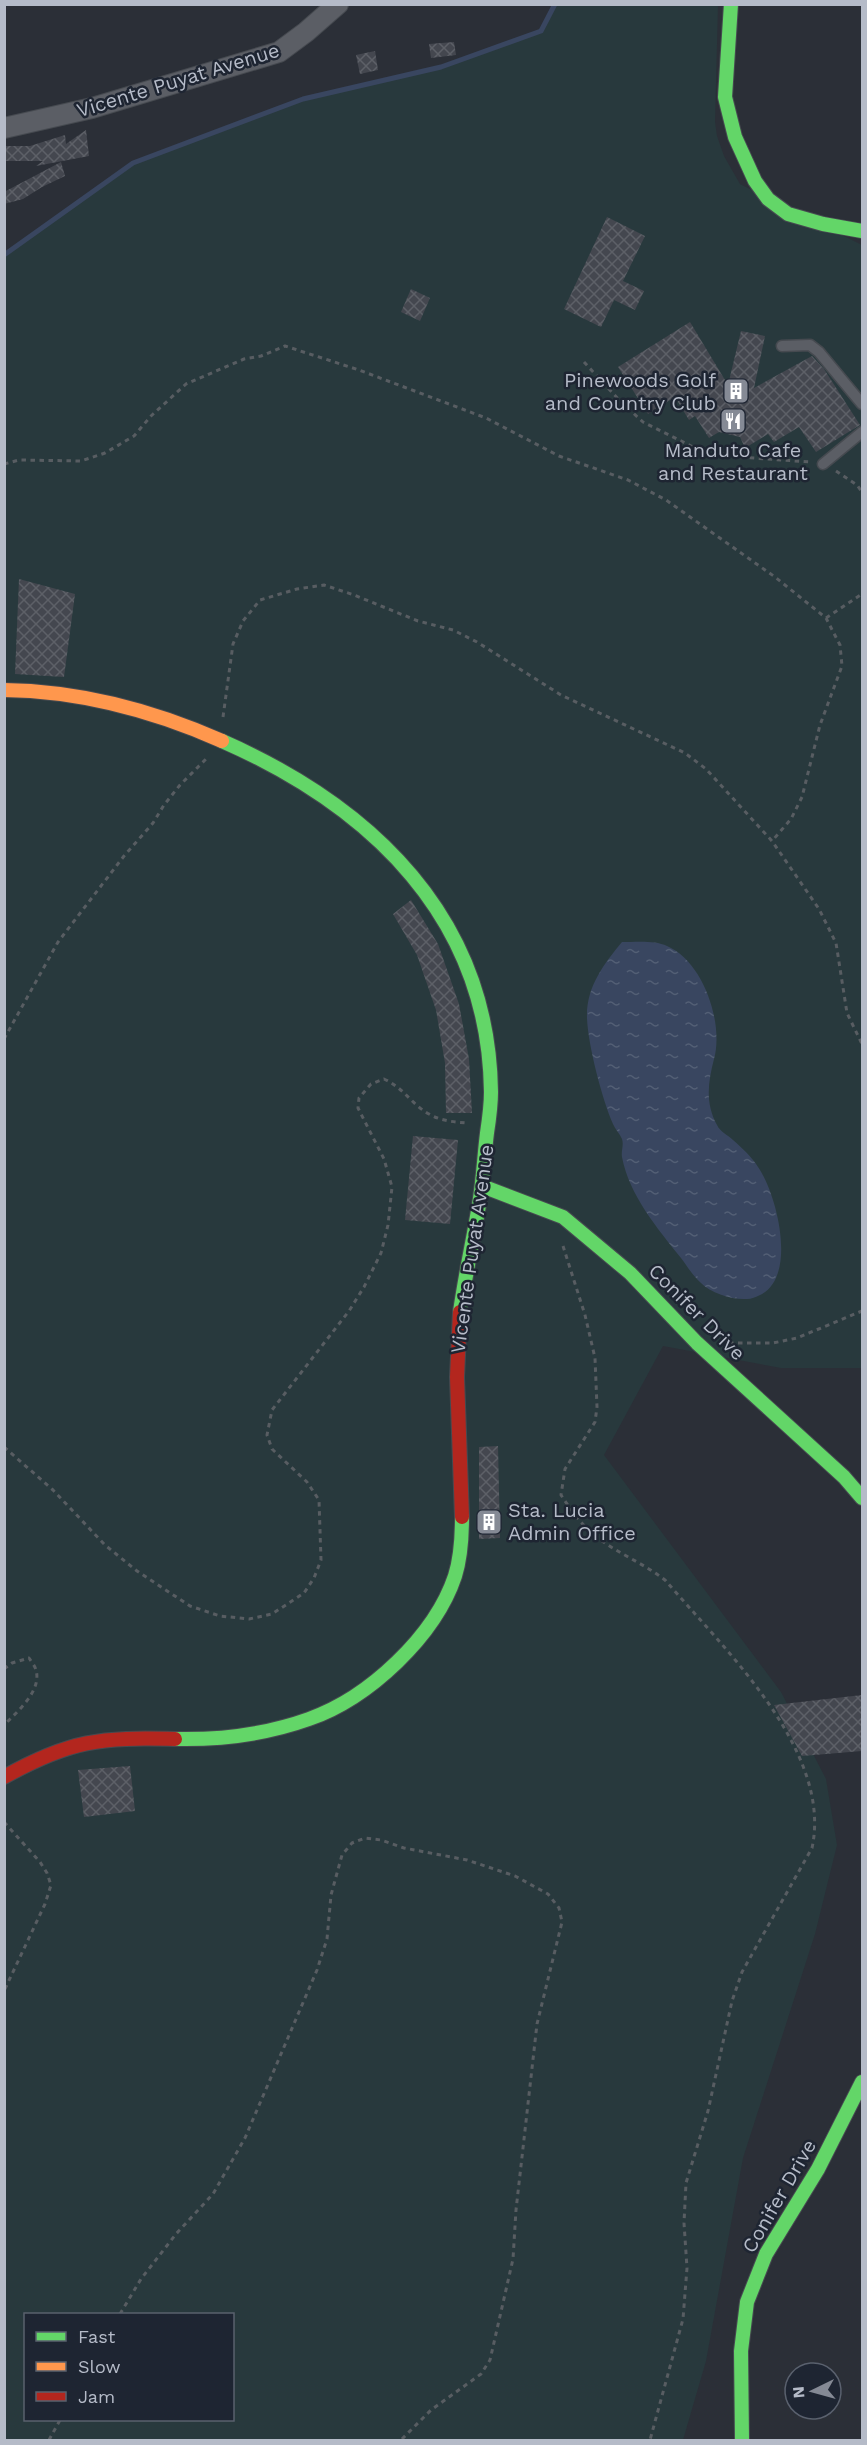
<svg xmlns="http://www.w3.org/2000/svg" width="867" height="2445" viewBox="0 0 867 2445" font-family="'Work Sans',sans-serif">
	<defs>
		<pattern id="water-ripples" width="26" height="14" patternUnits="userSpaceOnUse" patternTransform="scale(1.5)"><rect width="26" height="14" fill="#394660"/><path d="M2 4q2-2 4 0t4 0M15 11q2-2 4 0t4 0" fill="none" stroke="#535f75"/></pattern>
		<pattern id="building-cross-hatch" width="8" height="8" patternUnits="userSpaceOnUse" patternTransform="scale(1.5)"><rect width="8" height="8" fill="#44474f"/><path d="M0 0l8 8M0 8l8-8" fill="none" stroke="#5d6067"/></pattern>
	</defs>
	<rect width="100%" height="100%" fill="#2b2f37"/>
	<!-- green -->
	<path fill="#28393d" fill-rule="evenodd" d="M555 4 718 5 715 122 717 136 724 156 740 184 862 245V1368H781L663 1346 604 1455 781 1692 826 1779 837 1845 815 1934 743 2158 706 2361 683 2440H5L4 255 133 163 303 99 441 67 541 31ZM26 2314H232V2420H26Z"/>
	<!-- water -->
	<path fill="url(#water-ripples)" d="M622 942C636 942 655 940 667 946 703 961 724 1023 714 1059 708 1082 705 1103 717 1125 720 1132 728 1135 733 1140 742 1148 752 1157 758 1167 777 1194 798 1277 760 1295 756 1297 751 1299 747 1299 732 1300 711 1293 701 1283 693 1276 687 1266 681 1258 658 1229 629 1195 622 1157 621 1151 624 1145 622 1139 620 1134 615 1129 613 1124 602 1099 588 1045 587 1018 586 987 604 964 622 942Z"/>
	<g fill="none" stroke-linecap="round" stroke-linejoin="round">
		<!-- stream -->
		<path stroke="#394660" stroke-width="5" d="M4 255 133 163 303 99 441 67 541 31 555 4"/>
	</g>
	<!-- building -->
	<g fill="url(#building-cross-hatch)">
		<path d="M454 42 456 55 431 58 429 44Z"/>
		<path d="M375 51 378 70 360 74 356 55Z"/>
		<path d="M86 130 89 156 36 166 43 161H4V146H30L65 135 66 144Z"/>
		<path d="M61 162 65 176 42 187 23 199 4 204V192Z"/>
		<path d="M607 217 645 236 623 281 644 291 635 310 614 300 601 327 564 309Z"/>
		<path d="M411 289 430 298 420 321 401 312Z"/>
		<path d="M690 322 728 385 741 331 765 336 754 388 812 356 824 369 860 425 816 452 799 427 774 442 768 434 745 448 740 437 719 432 709 438 695 416 689 420 675 397 648 414 618 367Z"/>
		<path d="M19 579 75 594 64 677 15 674Z"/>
		<path d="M411 900 438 944 459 1004 469 1059 472 1113H446L445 1063 436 1010 417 955 393 914Z"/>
		<path d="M413 1136 458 1140 450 1224 405 1220Z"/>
		<path d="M498 1446 500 1538 479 1539V1447Z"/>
		<path d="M862 1695V1751L802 1756 774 1705Z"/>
		<path d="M130 1766 135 1811 84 1817 78 1770Z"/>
	</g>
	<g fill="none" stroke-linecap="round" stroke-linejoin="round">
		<!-- lane casing -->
		<g stroke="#464a50" stroke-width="13">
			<g id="lane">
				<path d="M782 346 810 345 819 352 862 404"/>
				<path d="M823 464 862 432"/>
			</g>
		</g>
		<!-- street casing -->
		<g stroke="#464a50" stroke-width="22">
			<path id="street" d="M4 128 92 108 279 52 306 32 338 4"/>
		</g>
		<!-- fast casing -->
		<g stroke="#464a50" stroke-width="16">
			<g id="fast">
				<path d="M731 4 725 97 735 137 755 181 768 199 788 214 823 224 862 231"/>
				<path d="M222 741C372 807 489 918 491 1092 491 1106 489 1120 487 1133 484 1157 483 1181 479 1205 473 1241 465 1276 460 1312"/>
				<path d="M482 1186 563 1217 630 1273 697 1343 844 1477 862 1498"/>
				<path d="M175 1739C220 1740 267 1734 309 1719 369 1698 435 1636 455 1576 461 1557 462 1537 462 1517"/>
				<path d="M742 2440 741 2351 747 2302 766 2254 818 2169 862 2082"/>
			</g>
		</g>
		<!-- slow casing -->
		<g stroke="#464a50" stroke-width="16">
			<path id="slow" d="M4 690C80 691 152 710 222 741"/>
		</g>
		<!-- jam casing -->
		<g stroke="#464a50" stroke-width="16">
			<g id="jam">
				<path d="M460 1312 457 1377 462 1517"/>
				<path d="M4 1777C70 1740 101 1737 175 1739"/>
			</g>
		</g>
		<!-- path -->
		<g stroke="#585d62" stroke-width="3" stroke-dasharray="4.5 4.5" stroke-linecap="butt">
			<path d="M584 362 620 401 643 422 693 447 738 457 811 462"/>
			<path d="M4 464 19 460 81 461 105 453 134 436 151 416 186 384 244 359 261 356 285 346 359 370 486 418 559 456 628 480 666 500 775 577 826 618 840 645 842 666 820 725 802 797 791 819 772 841"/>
			<path d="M836 471 857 485 862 492"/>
			<path d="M826 618 862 594"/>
			<path d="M223 717 233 644 243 621 260 600 297 589 324 585 354 595 418 621 453 630 477 642 561 695 685 753 706 769 772 841 819 909 836 943 847 1013 862 1044"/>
			<path d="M4 1039 58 942 124 856 153 823 164 805 180 785 207 758"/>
			<path d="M563 1246 585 1315 595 1358 597 1407 595 1422 565 1469 561 1495C571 1510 581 1524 594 1535 616 1553 644 1563 666 1581 724 1649 833 1751 812 1848L742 1972 732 2001 708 2111 686 2183 684 2223 687 2268 683 2319 650 2440"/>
			<path d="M729 1343H773L797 1338 862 1311"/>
			<path d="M4 1447 53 1490 105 1545 137 1571 190 1606 220 1616 249 1619 272 1614 304 1593 314 1578 321 1560 319 1500 307 1482 272 1449 267 1435 272 1410 349 1311 364 1287 381 1253 388 1225 392 1187 384 1159 358 1108 359 1098 371 1084 384 1079C404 1088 411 1104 429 1114 441 1121 454 1122 467 1123"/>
			<path d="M4 1669 12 1663 29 1658C31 1661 35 1666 36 1670 42 1691 17 1712 4 1725"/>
			<path d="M4 1822 40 1862 47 1873 51 1885 45 1904 4 1991"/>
			<path d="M120 2314 141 2279 176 2234 213 2194 245 2138 317 1970 327 1939 331 1895 342 1855 352 1843 365 1838 381 1840 404 1848 467 1860 515 1876 548 1894 559 1908 562 1922 537 2024 516 2210 513 2259 490 2360 481 2374 431 2410 401 2440"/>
			<path d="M49 2440 60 2420"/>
		</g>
		<!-- lane -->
		<use href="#lane" stroke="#5b5e65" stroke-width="10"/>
		<!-- street -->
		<use href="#street" stroke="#5b5e65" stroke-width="20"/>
		<!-- fast -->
		<use href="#fast" stroke="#63d668" stroke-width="14"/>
		<!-- slow -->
		<use href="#slow" stroke="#ff974d" stroke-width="14"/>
		<!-- jam -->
		<use href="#jam" stroke="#b3261e" stroke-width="14"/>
	</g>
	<!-- icons -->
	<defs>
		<g id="building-square" transform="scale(1.35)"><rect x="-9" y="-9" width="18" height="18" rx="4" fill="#858a95" stroke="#1e2532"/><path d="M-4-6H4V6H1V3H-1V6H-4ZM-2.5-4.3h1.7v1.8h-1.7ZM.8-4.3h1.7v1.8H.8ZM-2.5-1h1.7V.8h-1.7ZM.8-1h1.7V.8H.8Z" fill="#fff"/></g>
		<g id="restaurant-square" transform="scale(1.35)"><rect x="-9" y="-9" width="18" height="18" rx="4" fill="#858a95" stroke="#1e2532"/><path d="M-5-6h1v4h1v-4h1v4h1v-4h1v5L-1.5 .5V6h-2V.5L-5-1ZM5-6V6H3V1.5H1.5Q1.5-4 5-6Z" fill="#fff"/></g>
	</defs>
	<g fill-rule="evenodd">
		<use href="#building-square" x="736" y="391"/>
		<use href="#restaurant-square" x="733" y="421"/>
		<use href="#building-square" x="489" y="1522"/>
	</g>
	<g text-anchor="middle" stroke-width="5" stroke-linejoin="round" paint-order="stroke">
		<!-- street labels -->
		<g font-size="20" fill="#b5bbc8" stroke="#1e2532">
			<text transform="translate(178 80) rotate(-17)" y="7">Vicente Puyat Avenue</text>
			<text transform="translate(472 1249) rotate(-82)" y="7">Vicente Puyat Avenue</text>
			<text transform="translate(697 1312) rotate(45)" y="7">Conifer Drive</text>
			<text transform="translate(779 2196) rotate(-60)" y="7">Conifer Drive</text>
		</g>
		<!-- poi labels -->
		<g font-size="20" fill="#b5bbc8" stroke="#1e2532" text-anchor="end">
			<text x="716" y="387">Pinewoods Golf<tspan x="716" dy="23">and Country Club</tspan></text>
			<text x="733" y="457" text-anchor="middle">Manduto Cafe<tspan x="733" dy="23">and Restaurant</tspan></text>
			<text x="508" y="1517" text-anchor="start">Sta. Lucia<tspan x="508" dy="23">Admin Office</tspan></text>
		</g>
	</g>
	<!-- border -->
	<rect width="867" height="2445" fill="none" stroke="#b5bbc8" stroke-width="12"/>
	<!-- legend -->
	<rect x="24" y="2313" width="210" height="108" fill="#1e2532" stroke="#5a616e" stroke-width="1.5"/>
	<rect x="36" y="2332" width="30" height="9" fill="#63d668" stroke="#5a616e" stroke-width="1.5"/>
	<text x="78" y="2343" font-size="18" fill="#b5bbc8">Fast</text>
	<rect x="36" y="2362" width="30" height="9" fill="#ff974d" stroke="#5a616e" stroke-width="1.5"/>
	<text x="78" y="2373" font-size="18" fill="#b5bbc8">Slow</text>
	<rect x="36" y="2392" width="30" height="9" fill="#b3261e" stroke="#5a616e" stroke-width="1.5"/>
	<text x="78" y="2403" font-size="18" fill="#b5bbc8">Jam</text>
	<!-- north arrow -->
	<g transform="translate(813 2391) rotate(265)"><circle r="28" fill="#1e2532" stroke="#5a616e" stroke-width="1.5"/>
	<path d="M0-4.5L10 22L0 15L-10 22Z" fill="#858a95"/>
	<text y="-9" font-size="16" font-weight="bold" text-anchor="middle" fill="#b5bbc8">N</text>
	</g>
</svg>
